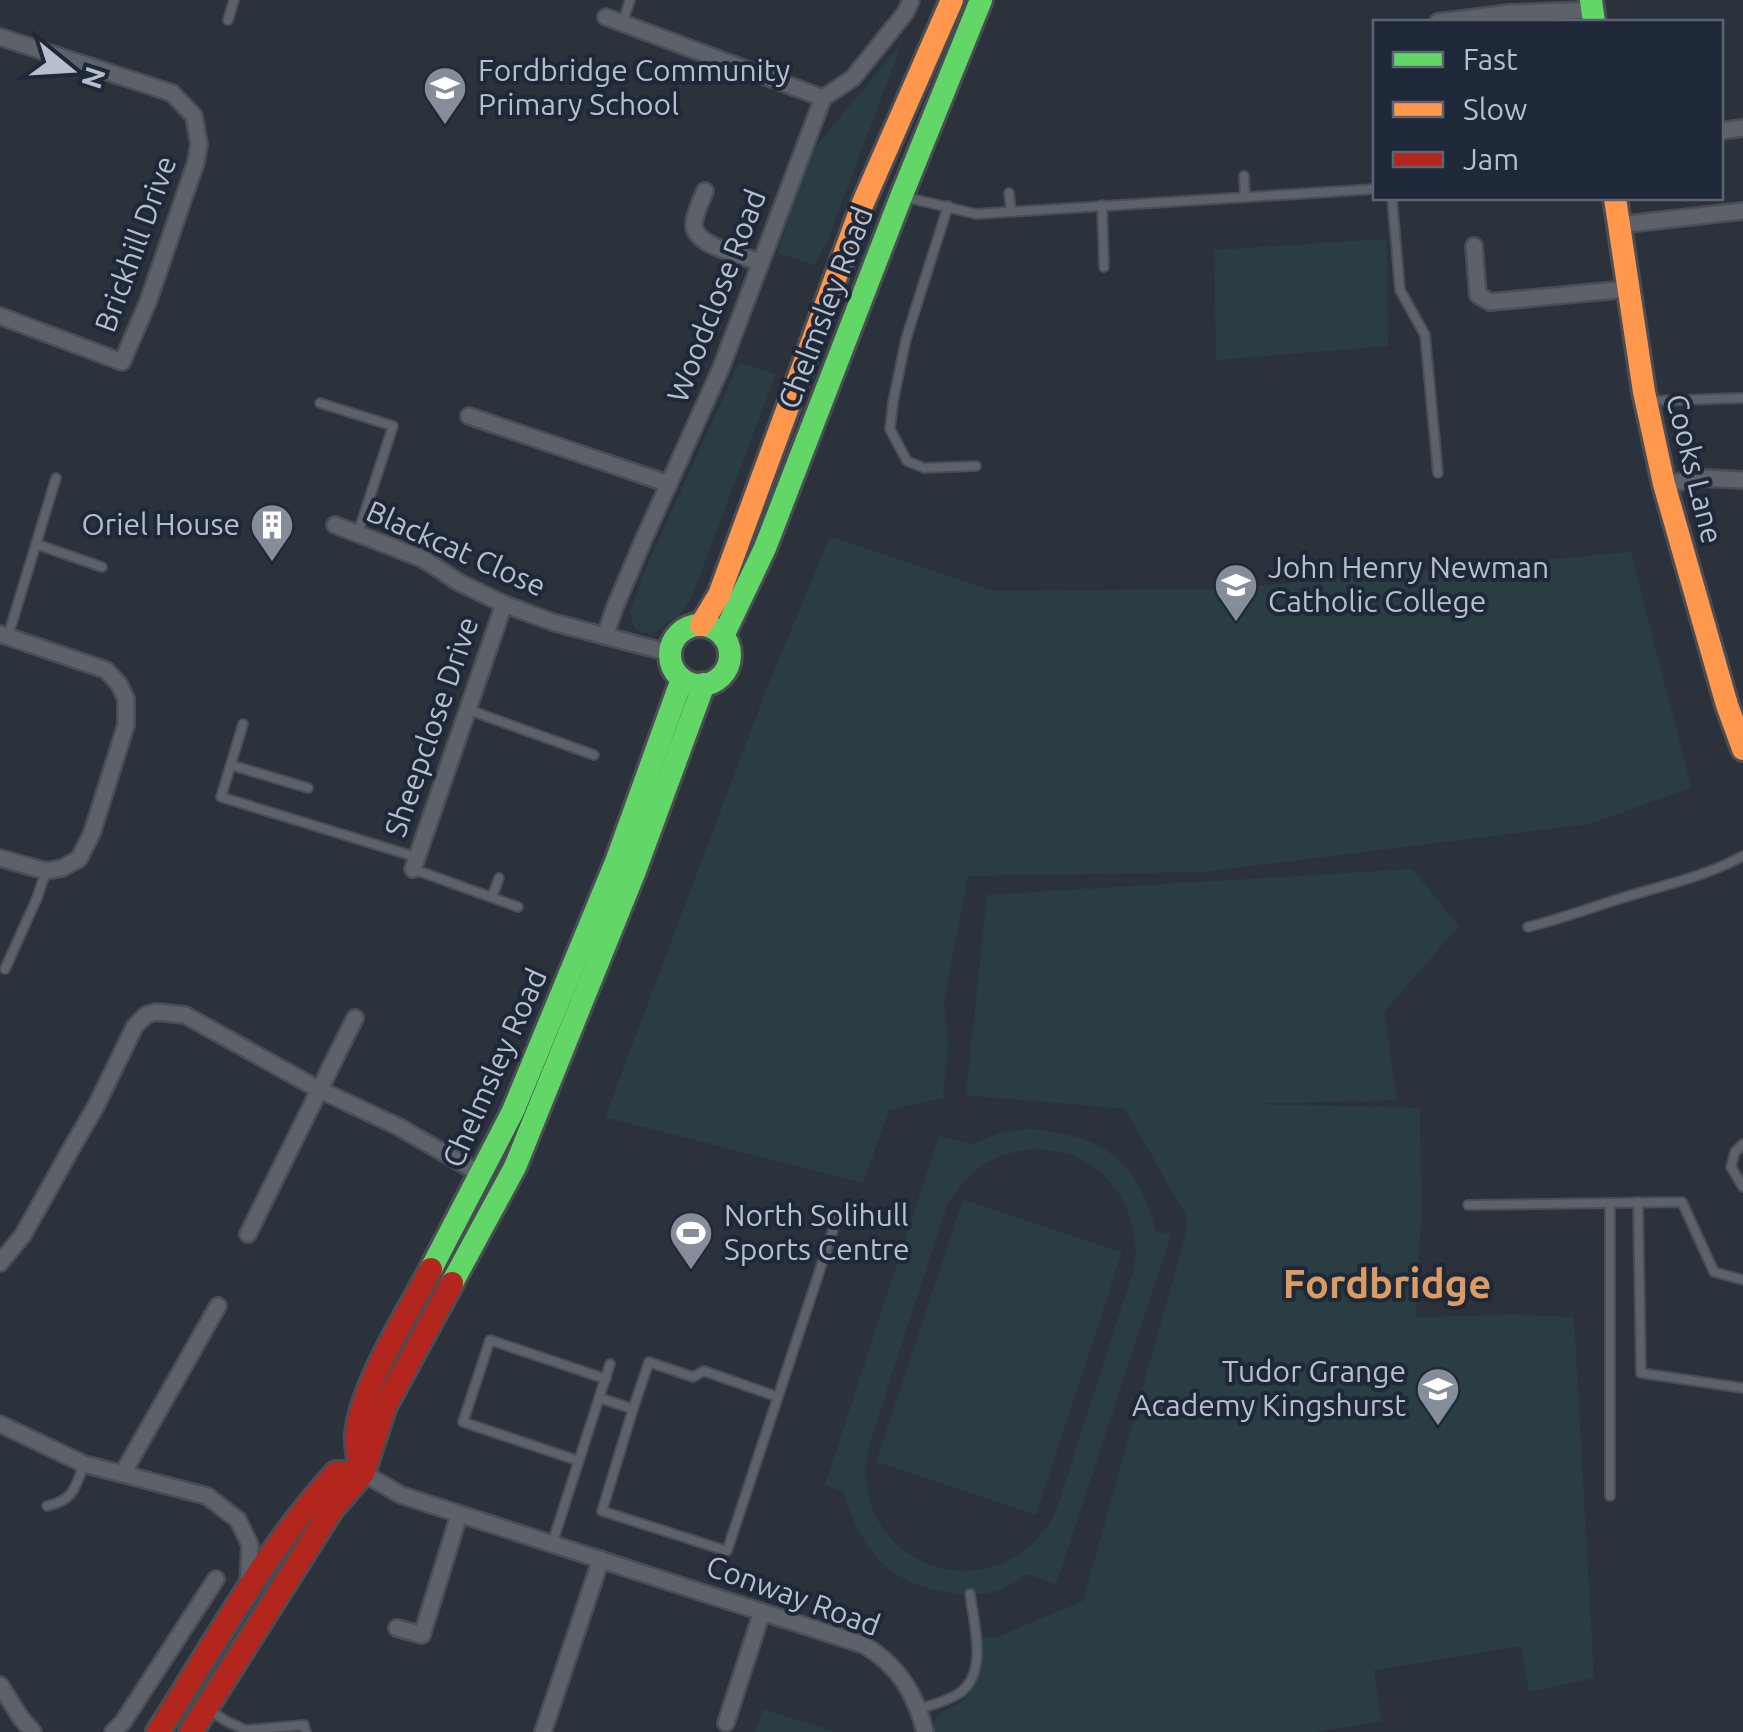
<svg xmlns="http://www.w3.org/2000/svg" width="1743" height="1732" viewBox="0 0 1743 1732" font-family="Ubuntu,sans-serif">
	<rect width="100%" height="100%" fill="#2c323c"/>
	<!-- green -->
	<g fill="#293d43" fill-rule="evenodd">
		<path d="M902 43 828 239 814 265 778 253 797 188 816 146Z"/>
		<path d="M1387 239 1388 346 1216 360 1214 250Z"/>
		<path d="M739 363 776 374 690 601 680 614 652 634 635 629 630 613 646 567Z"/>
		<path d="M830 537 993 591 1225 589 1631 552 1691 788 1589 824 1202 872 968 876 944 1000 948 1045 943 1098 889 1110 863 1183 605 1117 767 688Z"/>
		<path d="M1412 869 1459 926 1384 1012 1397 1100 1246 1104 1420 1108 1421 1216 1416 1317 1513 1315 1574 1317 1594 1678 1529 1692 1521 1646 1374 1670 1381 1721 1317 1732H933C936 1709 941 1714 958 1704 968 1698 979 1681 981 1669 983 1660 978 1646 976 1636L997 1637 1083 1601 1185 1237 1187 1217 1125 1109 966 1095 987 895Z"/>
		<path d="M1030 1129C1102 1136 1137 1157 1156 1231L1171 1235 1056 1584 1027 1574C1019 1579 1009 1587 1000 1590 961 1602 901 1588 875 1556 860 1537 850 1515 844 1492L825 1485 939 1136 973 1144 1000 1133ZM1035 1149C1048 1150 1062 1151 1074 1156 1119 1175 1142 1223 1134 1269L1056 1511C999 1623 842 1565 869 1445L947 1205C971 1168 989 1154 1035 1149Z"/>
		<path d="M963 1200 1122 1252 1036 1515 876 1462Z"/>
		<path d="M230 1638 237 1644 181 1732H171Z"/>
		<path d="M764 1708V1709L835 1732H755Z"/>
	</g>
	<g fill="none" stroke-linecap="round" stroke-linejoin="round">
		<!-- lane casing -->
		<g stroke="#494d54" stroke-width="12">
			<g id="lane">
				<path d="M228 20 234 0"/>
				<path d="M622 24 630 0"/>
				<path d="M1244 176 1245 196"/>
				<path d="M1009 193 1011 211"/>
				<path d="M905 197 976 214 1376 189"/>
				<path d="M1392 198 1400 290 1425 335 1438 473"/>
				<path d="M1102 205 1104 267"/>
				<path d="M948 206 906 339 893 402 890 429 907 461 924 468 976 466"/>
				<path d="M1650 401 1743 398"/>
				<path d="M320 403 393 426 358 533"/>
				<path d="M36 544 102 567"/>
				<path d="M8 636 56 478"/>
				<path d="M469 710 594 755"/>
				<path d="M243 724 221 797 416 857"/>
				<path d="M231 765 308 788"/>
				<path d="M413 869 518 907"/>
				<path d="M492 897 499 878"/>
				<path d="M1528 927C1561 919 1593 907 1625 897 1665 885 1706 876 1743 856"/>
				<path d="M5 969 37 898 46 871"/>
				<path d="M1743 1144 1735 1152 1731 1167 1743 1187"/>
				<path d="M1638 1202 1641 1373 1743 1388"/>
				<path d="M1468 1205 1682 1202 1714 1272 1743 1280"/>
				<path d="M600 1398 633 1409 602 1511 727 1551 838 1215"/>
				<path d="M633 1409 649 1362 693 1377 704 1371 778 1397"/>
				<path d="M579 1461 463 1422 490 1340 606 1379"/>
				<path d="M1610 1496V1203"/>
				<path d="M47 1506C74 1500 75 1488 84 1464"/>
				<path d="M552 1544 610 1364"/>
				<path d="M919 1709C932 1705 947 1701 958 1694 989 1674 974 1625 970 1594"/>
				<path d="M210 1710 224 1720 245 1730 304 1725 306 1732"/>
			</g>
		</g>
		<!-- street casing -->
		<g stroke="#494d54" stroke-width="20">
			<g id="street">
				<path d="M606 17 823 98"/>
				<path d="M1438 22 1510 13 1592 10"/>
				<path d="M0 37 172 93 194 116 199 144 196 162 148 302 122 362 0 316"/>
				<path d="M1720 131 1743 128"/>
				<path d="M705 191C701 201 695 213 694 223 692 246 742 255 760 262"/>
				<path d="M1619 225 1743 211"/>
				<path d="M1474 246 1478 295 1490 302 1628 289"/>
				<path d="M469 416 669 484"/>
				<path d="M1664 484 1704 478 1743 480"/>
				<path d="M335 525 423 559 460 583 504 604 552 622 670 653"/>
				<path d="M0 634 106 670 119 684 126 699V725L92 833 79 859 62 868 46 871 0 858"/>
				<path d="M605 636 615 607 643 541 721 368 823 98 853 78 906 12 911 0"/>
				<path d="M413 869 504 604"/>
				<path d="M248 1234 355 1018"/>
				<path d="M0 1263 23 1235 75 1142 96 1106 135 1026 146 1015 156 1012 185 1015 318 1089 399 1127 482 1175"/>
				<path d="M0 1424 84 1464 207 1496 238 1520 250 1545 248 1590"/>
				<path d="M123 1473 218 1306"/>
				<path d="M363 1473 401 1495 864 1645C898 1665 916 1694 925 1732"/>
				<path d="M397 1628 422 1635 459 1515"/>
				<path d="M0 1685 21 1718 33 1732"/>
				<path d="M726 1723 762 1612"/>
				<path d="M113 1732 123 1722 216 1579"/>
				<path d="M543 1732 601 1559"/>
			</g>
		</g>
		<!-- fast casing -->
		<g stroke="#494d54" stroke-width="28">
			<g id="fast">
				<path d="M1591 0 1594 22"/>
				<circle cx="700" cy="655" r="30"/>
				<path d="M723 636 765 548 901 197 981 0"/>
				<path d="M431 1269 513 1111 616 862 682 679"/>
				<path d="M452 1283 515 1167 635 871 704 684"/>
			</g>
		</g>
		<!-- slow casing -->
		<g stroke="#494d54" stroke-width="28">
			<g id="slow">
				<path d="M1615 198 1644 392 1664 484 1727 705 1743 749"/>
				<path d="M701 625 719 595 863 203 952 0"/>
			</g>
		</g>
		<!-- jam casing -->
		<g stroke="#494d54" stroke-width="28">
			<g id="jam">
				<path d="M158 1732C214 1645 266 1549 336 1473H363C359 1460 356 1448 357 1434 361 1386 408 1313 431 1269"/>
				<path d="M191 1732 332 1509 363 1473 385 1406 452 1283"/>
			</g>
		</g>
		<!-- lane -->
		<use href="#lane" stroke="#5d6169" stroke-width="8"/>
		<!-- street -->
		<use href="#street" stroke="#5d6169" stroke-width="15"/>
		<!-- fast -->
		<use href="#fast" stroke="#63d668" stroke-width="22"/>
		<!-- slow -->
		<use href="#slow" stroke="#ff974d" stroke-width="22"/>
		<!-- jam -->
		<use href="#jam" stroke="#b3261e" stroke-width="22"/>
	</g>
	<!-- icons -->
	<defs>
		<g id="school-pin" transform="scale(2.25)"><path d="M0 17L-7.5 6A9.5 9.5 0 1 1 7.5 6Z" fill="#868d9a" stroke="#1f2838"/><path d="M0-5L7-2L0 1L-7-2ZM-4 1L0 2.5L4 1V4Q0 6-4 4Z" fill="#fff"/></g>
		<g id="building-pin" transform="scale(2.25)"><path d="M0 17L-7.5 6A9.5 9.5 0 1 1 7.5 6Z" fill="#868d9a" stroke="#1f2838"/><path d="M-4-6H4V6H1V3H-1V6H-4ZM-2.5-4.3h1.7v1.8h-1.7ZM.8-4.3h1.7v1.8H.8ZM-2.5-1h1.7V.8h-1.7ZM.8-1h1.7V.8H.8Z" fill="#fff"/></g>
		<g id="stadium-pin" transform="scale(2.25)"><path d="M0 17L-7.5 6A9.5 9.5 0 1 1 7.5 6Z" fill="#868d9a" stroke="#1f2838"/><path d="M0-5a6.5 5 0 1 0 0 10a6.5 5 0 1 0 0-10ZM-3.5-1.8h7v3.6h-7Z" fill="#fff"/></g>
	</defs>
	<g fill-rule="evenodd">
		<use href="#school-pin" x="445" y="88"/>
		<use href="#building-pin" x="272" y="525"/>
		<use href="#school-pin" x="1236" y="585"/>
		<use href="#stadium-pin" x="691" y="1233"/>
		<use href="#school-pin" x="1438" y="1389"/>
	</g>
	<g text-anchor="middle" stroke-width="8" stroke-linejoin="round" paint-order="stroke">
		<!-- poi labels -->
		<g font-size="30" fill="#b7becc" stroke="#1f2838" text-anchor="start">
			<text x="478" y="81">Fordbridge Community<tspan x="478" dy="34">Primary School</tspan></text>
			<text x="240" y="535" text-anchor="end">Oriel House</text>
			<text x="1268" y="578">John Henry Newman<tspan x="1268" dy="34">Catholic College</tspan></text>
			<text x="724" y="1226">North Solihull<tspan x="724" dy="34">Sports Centre</tspan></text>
			<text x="1406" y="1382" text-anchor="end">Tudor Grange<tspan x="1406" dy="34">Academy Kingshurst</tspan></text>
		</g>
		<!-- street labels -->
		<g font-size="30" fill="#b7becc" stroke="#1f2838">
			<text transform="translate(136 244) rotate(-70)" y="10">Brickhill Drive</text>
			<text transform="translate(717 296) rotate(-69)" y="10">Woodclose Road</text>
			<text transform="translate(826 308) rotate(-69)" y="10">Chelmsley Road</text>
			<text transform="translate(1694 469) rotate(76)" y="10">Cooks Lane</text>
			<text transform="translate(456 549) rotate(24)" y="10">Blackcat Close</text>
			<text transform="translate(432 727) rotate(-71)" y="10">Sheepclose Drive</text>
			<text transform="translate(495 1068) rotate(-66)" y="10">Chelmsley Road</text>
			<text transform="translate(793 1596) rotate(20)" y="10">Conway Road</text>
		</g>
		<!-- district labels -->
		<g font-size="40" font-weight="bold" fill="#da9c64" stroke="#1f2838">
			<text x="1387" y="1298">Fordbridge</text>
		</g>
	</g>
	<!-- legend -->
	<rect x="1373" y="20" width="350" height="180" fill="#1f2838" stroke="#5c6473" stroke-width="2.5"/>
	<rect x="1393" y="52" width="50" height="15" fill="#63d668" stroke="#5c6473" stroke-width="2.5"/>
	<text x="1463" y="70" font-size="30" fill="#b7becc">Fast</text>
	<rect x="1393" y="102" width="50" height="15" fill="#ff974d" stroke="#5c6473" stroke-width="2.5"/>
	<text x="1463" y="120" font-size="30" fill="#b7becc">Slow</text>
	<rect x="1393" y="152" width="50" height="15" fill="#b3261e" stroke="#5c6473" stroke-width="2.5"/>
	<text x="1463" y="170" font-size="30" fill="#b7becc">Jam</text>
	<!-- north arrow -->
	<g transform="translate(70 70) rotate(108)" stroke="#1f2838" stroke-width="8" paint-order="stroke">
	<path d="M0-8L18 38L0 25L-18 38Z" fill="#b7becc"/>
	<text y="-15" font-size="28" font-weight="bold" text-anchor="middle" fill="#b7becc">N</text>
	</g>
</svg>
